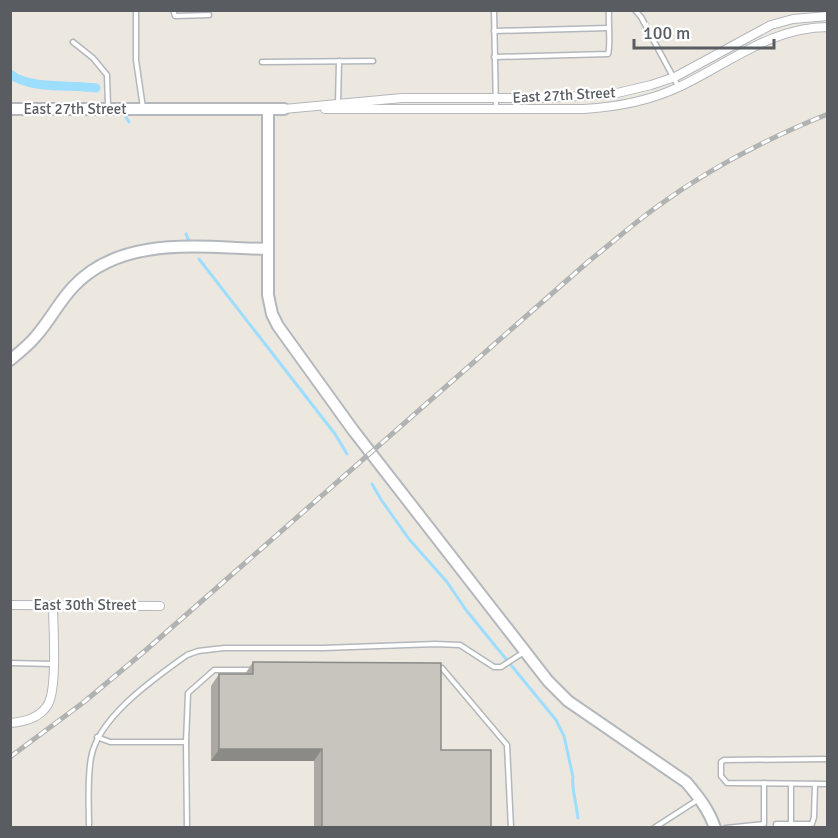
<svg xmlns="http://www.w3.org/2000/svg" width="838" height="838" viewBox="0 0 838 838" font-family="Signika,sans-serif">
	<rect width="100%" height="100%" fill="#ece8e0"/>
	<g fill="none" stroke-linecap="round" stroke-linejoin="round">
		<!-- stream -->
		<g stroke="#9dddfe" stroke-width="3">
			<path d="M126 117 129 122"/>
			<path d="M186 234 189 241"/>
			<path d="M199 259 335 434 347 454"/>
			<path d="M372 484 382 501 409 539 447 582 466 610 556 720 564 736 573 777C571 786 577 807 578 818"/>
		</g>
		<!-- canal -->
		<path stroke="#9dddfe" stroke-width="9" d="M10 74C31 90 70 84 96 88"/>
		<!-- lane casing -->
		<g stroke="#b3b7bb" stroke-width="7">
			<g id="lane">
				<path d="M136 10V60L143 108"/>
				<path d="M173 10 175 16 209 15"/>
				<path d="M494 10 496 109"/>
				<path d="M635 10 641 17 678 86"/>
				<path d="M494 31 608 28"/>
				<path d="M73 42 93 58 107 75 108 106"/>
				<path d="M494 57 608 54C611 46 608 22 609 10"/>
				<path d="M262 62 373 61"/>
				<path d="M338 104 339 61"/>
				<path d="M10 663 53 664"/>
				<path d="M437 668H442L507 745 511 828"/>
				<path d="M97 737 110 742H186L188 693 214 670H250"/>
				<path d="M186 742 187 828"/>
				<path d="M828 759 724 760 721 762V776L727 783 828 784"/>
				<path d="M791 784V824"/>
				<path d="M89 828C89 805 87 780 91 758 98 717 155 678 187 655L198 651 224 648H323L435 644 460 645 494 667H501L524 652"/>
				<path d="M654 828 699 799"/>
				<path d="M726 828 764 824V783"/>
				<path d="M776 828V824H812L814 817 815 784"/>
			</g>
		</g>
		<!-- street casing -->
		<g stroke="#b3b7bb" stroke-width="10">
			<g id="street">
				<path d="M284 109 402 98H545L613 94 651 85 675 77 771 25 793 19 828 16"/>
				<path d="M325 109H584C617 107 649 101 679 87 728 64 771 27 828 27"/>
				<path d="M10 605 160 606"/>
				<path d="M10 723C24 722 39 718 47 706 58 691 53 626 53 605"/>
			</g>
		</g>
		<!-- secondary casing -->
		<g stroke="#b4b8bd" stroke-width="14">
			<g id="secondary">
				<path d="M10 109H284"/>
				<path d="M268 109V295L272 314 278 326 353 430 548 681 568 701 686 782C698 796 709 810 715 828"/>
				<path d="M10 360C20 352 29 345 37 335 50 320 59 302 73 287 122 234 203 248 268 249"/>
			</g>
		</g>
		<!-- lane -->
		<use href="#lane" stroke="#fff" stroke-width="4"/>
		<!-- street -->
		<use href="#street" stroke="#fff" stroke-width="8"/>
		<!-- secondary -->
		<use href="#secondary" stroke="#fff" stroke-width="10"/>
		<!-- rail casing -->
		<g stroke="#b1b2b2" stroke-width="5">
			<path id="rail" d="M10 757 84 702 146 650 589 261C612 243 634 223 658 206 710 168 768 138 828 114"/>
		</g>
		<!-- rail -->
		<use href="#rail" stroke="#fff" stroke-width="3" stroke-dasharray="9" stroke-linecap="butt"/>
	</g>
	<!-- wall -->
	<path fill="#aca9a4" d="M253 662 441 750 491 828H314V761H211V686L219 674H245Z"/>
	<!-- shaded-wall -->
	<path fill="#8c8a86" d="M219 749H322L314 761H211Z"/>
	<!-- building -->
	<path fill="#c8c5bf" stroke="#8c8a86" stroke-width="1.5" d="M253 662 441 663V750H491V828H322V749H219V674H253Z"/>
	<g text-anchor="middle" stroke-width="4.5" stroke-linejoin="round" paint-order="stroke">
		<!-- street labels -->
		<g font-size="15" fill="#595d61" stroke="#fff">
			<text transform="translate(564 95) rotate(-3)" y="5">East 27th Street</text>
			<text x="75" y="114">East 27th Street</text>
			<text x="85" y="610">East 30th Street</text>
		</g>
	</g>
	<!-- border -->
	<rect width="838" height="838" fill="none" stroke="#595d61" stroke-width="24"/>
	<!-- scale -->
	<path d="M634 39v9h140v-9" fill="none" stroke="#595d61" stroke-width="3"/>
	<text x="643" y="39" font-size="18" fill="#595d61" stroke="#ffffff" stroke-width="4.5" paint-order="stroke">100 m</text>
</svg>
